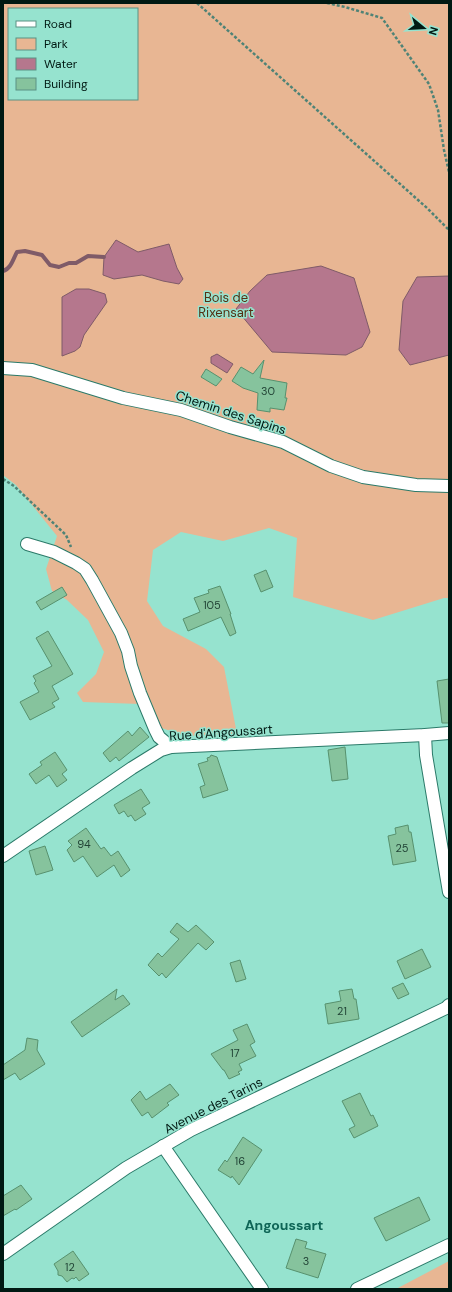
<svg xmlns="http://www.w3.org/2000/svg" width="452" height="1292" viewBox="0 0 452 1292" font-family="'DM Sans',sans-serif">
	<rect width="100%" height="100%" fill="#96e3cf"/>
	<!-- green -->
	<g fill="#e8b693" fill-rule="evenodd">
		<path d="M3 3H449V598H444L373 620 293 597 297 538 269 528 223 541 181 532 153 550 147 601 163 626 206 649 224 667 237 734 185 736 156 726 140 704 83 702 77 693 96 674 104 652 88 620 67 600 52 591 46 569 57 536 16 485 3 475ZM9 9H137V99H9Z"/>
		<path d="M449 1261V1289H396Z"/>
	</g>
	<!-- water -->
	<g fill="#b5778d" stroke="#7f5b68">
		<path d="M116 240 138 252 169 244 177 268 183 279 179 284 163 281 142 275 114 279 103 275 104 257Z"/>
		<path d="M321 266 354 278 370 332 362 347 346 355 272 352 236 309 250 291 267 275Z"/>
		<path d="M449 276V355L410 365 399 350 403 301 417 277Z"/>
		<path d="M76 289H89L105 294 107 302 84 335 80 347 75 351 62 356V297Z"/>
		<path d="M217 354 233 364 227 373 211 363V357Z"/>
	</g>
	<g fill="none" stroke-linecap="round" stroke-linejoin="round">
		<!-- stream -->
		<path stroke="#7f5b68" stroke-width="4" d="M3 271C11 269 13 259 17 252L25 251 42 255 50 265 59 267 69 263H76L88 256 104 257"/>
	</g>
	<!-- building -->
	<g fill="#86c39d" stroke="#57916e">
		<path d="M264 360 260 378 287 383 285 398H287L284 410 270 408V412L257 410 258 393 243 388 232 381 241 367 253 374Z"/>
		<path d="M206 369 222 379 216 386 201 377Z"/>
		<path d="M266 570 273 587 261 592 254 575Z"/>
		<path d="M220 586 231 614H230L236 633 230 636 221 617 188 631 183 619 200 612 194 598 209 593 208 590Z"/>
		<path d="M62 587 67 595 41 610 36 602Z"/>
		<path d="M48 631 73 674 52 686 59 699 52 703 55 707 30 720 20 702 39 692 34 683 36 681 33 676 52 666 36 638Z"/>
		<path d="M449 679V723H442L437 681Z"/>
		<path d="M140 727 149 737 119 761 116 757 110 762 103 753 128 731 132 736Z"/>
		<path d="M345 747 348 779 332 781 328 750Z"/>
		<path d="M55 752 67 770 62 774 67 780 57 787 49 775 36 784 29 774 42 765 40 762Z"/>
		<path d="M211 755 217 757 228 790 203 798 200 787 205 785 198 764 208 761 207 758 210 757Z"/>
		<path d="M141 789 150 803 142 808 146 814 135 821 131 815 128 817 124 811 119 814 114 805Z"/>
		<path d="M408 825 409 832H411L416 861 393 865 388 836 396 834 395 828Z"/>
		<path d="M86 828 101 849 104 847 111 856 118 851 130 870 121 877 114 865 97 877 83 856 74 862 67 850 72 845 68 841Z"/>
		<path d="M45 846 53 870 36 875 29 851Z"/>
		<path d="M177 923 188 932 196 925 214 942 206 950 198 943 166 978 162 973 159 976 148 965 158 953 162 957 179 939 170 932Z"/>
		<path d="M422 949 431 967 405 979 397 961Z"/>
		<path d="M240 960 246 979 236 982 230 963Z"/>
		<path d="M403 983 409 994 398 999 392 988Z"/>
		<path d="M117 989 115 1000 123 995 130 1004 82 1037 71 1022Z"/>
		<path d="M352 989 354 999H356L359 1019 328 1024 325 1004 341 1001 339 991Z"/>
		<path d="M247 1024 255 1042 250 1045 256 1056 239 1064 242 1070 238 1072 240 1074 229 1079 224 1070H223L211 1054 238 1040 233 1030Z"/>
		<path d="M27 1038 38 1040 37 1050 45 1064 20 1080 15 1073 3 1080V1065L25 1050Z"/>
		<path d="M170 1084 179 1095 167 1103 169 1105 152 1118 148 1112 142 1116 131 1100 140 1091 146 1100Z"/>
		<path d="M360 1093 371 1116 373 1115 378 1126 354 1138 349 1129 355 1126 342 1101Z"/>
		<path d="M243 1137 262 1150 239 1185 232 1176 231 1178 218 1170 225 1160 227 1162Z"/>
		<path d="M21 1185 32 1199 16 1210 15 1209 3 1216V1196Z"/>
		<path d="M419 1197 430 1220 386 1241 374 1218Z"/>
		<path d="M296 1239 307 1242 305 1248 326 1254 318 1278 286 1268Z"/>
		<path d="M73 1251 89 1274 79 1281 76 1277 74 1279 72 1278 67 1282 62 1276 58 1275V1271L54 1264Z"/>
	</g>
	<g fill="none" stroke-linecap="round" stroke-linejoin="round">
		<!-- minor casing -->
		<g stroke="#2b7a69" stroke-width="14">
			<g id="minor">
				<path d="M3 368 32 370 123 398 181 410 230 427 283 442 331 466 363 477 416 485 449 486"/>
				<path d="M27 544 54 552 76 563 85 569 92 580 121 633 128 651 131 666 140 693 155 729 159 737 171 747"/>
				<path d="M425 735 426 755 449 892"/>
				<path d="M3 856 132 768 161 750 171 747 425 735 449 733"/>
				<path d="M163 1146 262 1289"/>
				<path d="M3 1254 126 1168 191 1130 446 1008 449 1005"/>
				<path d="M357 1289 449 1245"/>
			</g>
		</g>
		<!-- path -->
		<g stroke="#4f8376" stroke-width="2.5" stroke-dasharray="3 2" stroke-linecap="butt">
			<path d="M197 3 427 208 449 230"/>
			<path d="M327 3 345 7 382 18 429 84 438 110 444 150 449 172"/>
			<path d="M3 479 14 486 66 535 71 547"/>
		</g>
		<!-- minor -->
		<use href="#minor" stroke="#fff" stroke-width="12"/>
	</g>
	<g text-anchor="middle" stroke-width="3" stroke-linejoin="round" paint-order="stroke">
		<!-- number labels -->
		<g font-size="11" fill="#224436">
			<text x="268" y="395">30</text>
			<text x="212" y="609">105</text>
			<text x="84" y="848">94</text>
			<text x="402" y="852">25</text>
			<text x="342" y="1015">21</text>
			<text x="235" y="1057">17</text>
			<text x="240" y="1165">16</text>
			<text x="306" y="1265">3</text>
			<text x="70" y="1271">12</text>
		</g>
		<!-- park labels -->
		<g font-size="13" fill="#543013" stroke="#96e3cf">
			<text x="226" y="302">Bois de<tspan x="226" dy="15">Rixensart</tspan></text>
		</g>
		<!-- street labels -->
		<g font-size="13" fill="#001913" stroke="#96e3cf">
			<text transform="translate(231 412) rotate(18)" y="5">Chemin des Sapins</text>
			<text transform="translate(221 732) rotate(-4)" y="5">Rue d'Angoussart</text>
			<text transform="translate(213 1105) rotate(-27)" y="5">Avenue des Tarins</text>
		</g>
		<!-- neighbourhood labels -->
		<g font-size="14" font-weight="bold" fill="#0e6556" stroke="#96e3cf">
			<text x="284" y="1230">Angoussart</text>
		</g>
	</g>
	<!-- border -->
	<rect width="452" height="1292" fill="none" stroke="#001913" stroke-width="8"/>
	<!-- legend -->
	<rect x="8" y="8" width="130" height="92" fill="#96e3cf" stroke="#5a9284"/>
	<rect x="16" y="21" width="20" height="6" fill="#ffffff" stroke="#5a9284"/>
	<text x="44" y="28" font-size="12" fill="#001913">Road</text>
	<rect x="16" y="38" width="20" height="12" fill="#e8b693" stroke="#5a9284"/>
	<text x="44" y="48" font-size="12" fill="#001913">Park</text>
	<rect x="16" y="58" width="20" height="12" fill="#b5778d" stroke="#5a9284"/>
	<text x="44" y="68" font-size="12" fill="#001913">Water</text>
	<rect x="16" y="78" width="20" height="12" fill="#86c39d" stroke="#5a9284"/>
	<text x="44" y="88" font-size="12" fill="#001913">Building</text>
	<!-- north arrow -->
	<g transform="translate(424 28) rotate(108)" stroke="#96e3cf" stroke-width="3" paint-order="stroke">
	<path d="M0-3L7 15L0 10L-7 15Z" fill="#001913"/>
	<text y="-6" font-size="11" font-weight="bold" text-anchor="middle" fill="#001913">N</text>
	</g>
</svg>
